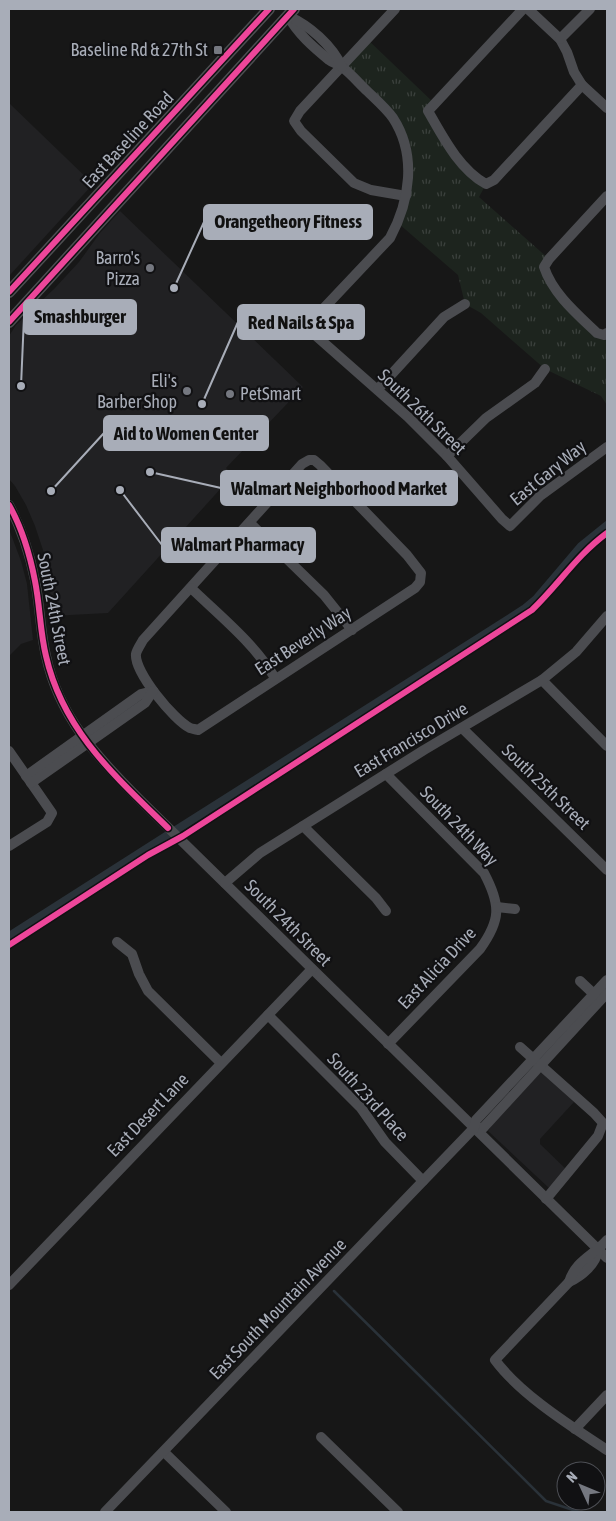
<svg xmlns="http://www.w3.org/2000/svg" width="616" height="1521" viewBox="0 0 616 1521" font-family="'Asap Condensed',sans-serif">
	<defs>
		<pattern id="grass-tufts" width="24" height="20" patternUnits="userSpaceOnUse" patternTransform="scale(1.25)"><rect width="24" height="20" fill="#1d241e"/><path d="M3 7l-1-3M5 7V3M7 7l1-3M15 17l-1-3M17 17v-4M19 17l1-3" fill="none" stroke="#3b413d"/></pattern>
	</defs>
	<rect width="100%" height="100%" fill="#171717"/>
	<!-- built -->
	<g fill="#212123">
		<path d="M9 103 93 184 9 276Z"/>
		<path d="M120 211 303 387 226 468 233 475 108 613 51 616 50 583 46 559 35 526 26 505 15 486 9 479V336L16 325 54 289 79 262 100 233Z"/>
		<path d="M9 529 21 561 27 584 33 640 21 644 9 656Z"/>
		<path d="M542 1072 574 1102 540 1139V1144L567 1170 549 1188 488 1131 494 1122 537 1075Z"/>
	</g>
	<!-- grass -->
	<path fill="url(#grass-tufts)" d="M367 39 435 104 428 111 449 146 486 184 479 197 549 259 544 267 564 301 604 335 607 344V405L601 396 545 369 481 313 465 304 458 275 398 223 409 179 399 129 342 67Z"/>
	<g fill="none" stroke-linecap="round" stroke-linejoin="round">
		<!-- stream -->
		<path stroke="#2a3239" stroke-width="2.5" d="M334 1291 546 1501 579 1512"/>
		<!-- canal -->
		<g stroke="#2a3239" stroke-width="8">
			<path d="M176 830 524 609 536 599 581 546 607 525"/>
			<path d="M9 936 169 834"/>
		</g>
		<!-- minor -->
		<g stroke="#4b4c50" stroke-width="10">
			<path d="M395 9 300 111 294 121 301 131 354 183 371 190 406 196"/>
			<path d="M523 9 428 111C443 137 459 169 486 184L494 180 582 85"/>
			<path d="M528 9 560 39 567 52 574 72 582 85 607 108"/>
			<path d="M288 16C297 33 313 47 329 60 333 63 338 64 342 67 350 73 357 81 364 88 374 98 385 107 393 118 417 155 410 201 390 238L306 327 408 417 447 456 502 519 510 526 540 496 607 447"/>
			<path d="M288 16C309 25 332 45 342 67"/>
			<path d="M560 39 590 9"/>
			<path d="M607 196 549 259 544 267C553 294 577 314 597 333L604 335 607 333"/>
			<path d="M378 389 444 317 465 304"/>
			<path d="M447 456 486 418 535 383 545 369"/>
			<path d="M309 460H314L320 465 407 555 421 573 420 582 415 588 198 730C195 729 193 729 190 728 174 720 134 672 136 654 137 649 141 644 143 640L302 464Z"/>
			<path d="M9 505C21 528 30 555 35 580 40 605 40 631 46 656 59 717 97 757 140 800L607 1258"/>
			<path d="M250 523 324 595 352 630"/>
			<path d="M191 588C220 616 254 643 275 678"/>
			<path d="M542 680 607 746"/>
			<path d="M462 728 607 870"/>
			<path d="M9 751 52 813 47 822 9 846"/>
			<path d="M386 774 484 873C501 905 501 920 480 949L388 1044"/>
			<path d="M26 776 141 694 153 691"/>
			<path d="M31 783 145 703 153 691"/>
			<path d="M303 826 376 898 386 911"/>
			<path d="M225 883 260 853 424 750 542 680 576 652 607 616"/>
			<path d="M497 907 515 909"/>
			<path d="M117 942 132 954 139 974 148 991 221 1063"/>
			<path d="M580 981 597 997"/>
			<path d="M268 1015 361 1108 385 1142 423 1181"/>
			<path d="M520 1047 594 1113 603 1123 598 1136 546 1199"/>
			<path d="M474 1128H483L607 993"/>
			<path d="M598 1250C596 1264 582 1276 569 1282L495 1360C521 1395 571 1426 607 1450"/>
			<path d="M569 1282C576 1260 593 1256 607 1240"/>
			<path d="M9 1285 312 969"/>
			<path d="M575 1429 607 1395"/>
			<path d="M321 1437 398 1512"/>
			<path d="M164 1452 226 1512"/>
			<path d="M105 1512 474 1128 476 1120 607 980"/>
		</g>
		<!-- major -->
		<g stroke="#4d4f52" stroke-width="12">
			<path d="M9 292 269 9"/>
			<path d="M9 322 294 9"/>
		</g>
		<!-- cycleway casing -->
		<g stroke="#111113" stroke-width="9">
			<g id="cycleway">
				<path d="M9 292 269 9"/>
				<path d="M9 322 294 9"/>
				<path d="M9 505C22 528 30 555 35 581 40 606 40 632 46 656 63 731 116 777 168 828"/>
				<path d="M9 945 148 855 183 836 532 610C559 584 577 555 607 533"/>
			</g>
		</g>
		<!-- cycleway -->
		<use href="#cycleway" stroke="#ed469a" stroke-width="6"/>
	</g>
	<!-- markers -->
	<g fill="#757880" stroke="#111113" stroke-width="2">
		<rect x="213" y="45" width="10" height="10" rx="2.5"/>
		<circle cx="150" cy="268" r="5"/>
		<circle cx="187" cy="391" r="5"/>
		<circle cx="230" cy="394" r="5"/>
	</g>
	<g text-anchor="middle" stroke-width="4.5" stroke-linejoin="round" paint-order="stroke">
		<!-- poi labels -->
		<g font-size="18" fill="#a8adb8" stroke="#111113" text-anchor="end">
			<text x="208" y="56">Baseline Rd &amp; 27th St</text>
			<text x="140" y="264">Barro's<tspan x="140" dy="21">Pizza</tspan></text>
			<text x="177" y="387">Eli's<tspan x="177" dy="21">Barber Shop</tspan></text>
			<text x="240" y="400" text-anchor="start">PetSmart</text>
		</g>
		<!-- street labels -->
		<g font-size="18" fill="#a8adb8" stroke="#111113">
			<text transform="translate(128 140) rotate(-47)" y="6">East Baseline Road</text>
			<text transform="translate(422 412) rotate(44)" y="6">South 26th Street</text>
			<text transform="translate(548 473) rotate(-39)" y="6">East Gary Way</text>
			<text transform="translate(54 609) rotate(79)" y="6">South 24th Street</text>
			<text transform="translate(303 641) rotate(-33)" y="6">East Beverly Way</text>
			<text transform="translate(411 740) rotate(-31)" y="6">East Francisco Drive</text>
			<text transform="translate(546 787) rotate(44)" y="6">South 25th Street</text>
			<text transform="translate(459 826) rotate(46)" y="6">South 24th Way</text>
			<text transform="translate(288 923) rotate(45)" y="6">South 24th Street</text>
			<text transform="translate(437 968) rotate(-47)" y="6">East Alicia Drive</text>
			<text transform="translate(368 1097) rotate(48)" y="6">South 23rd Place</text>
			<text transform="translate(148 1115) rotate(-46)" y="6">East Desert Lane</text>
			<text transform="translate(278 1309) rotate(-46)" y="6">East South Mountain Avenue</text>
		</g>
	</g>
	<!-- callouts -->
	<path fill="none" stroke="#a8adb8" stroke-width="2" d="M174 288L204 222M21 386L24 317M202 404L238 322M51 491L104 433M150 472L221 488M120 490L162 545"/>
	<g fill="#a8adb8" stroke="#111113" stroke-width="2">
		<circle cx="174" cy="288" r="5"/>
		<circle cx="21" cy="386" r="5"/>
		<circle cx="202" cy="404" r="5"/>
		<circle cx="51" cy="491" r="5"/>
		<circle cx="150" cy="472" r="5"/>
		<circle cx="120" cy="490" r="5"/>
	</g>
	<g fill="#a8adb8" stroke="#a8adb8" stroke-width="2">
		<rect x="204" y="205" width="168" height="34" rx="5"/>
		<rect x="24" y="300" width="112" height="34" rx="5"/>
		<rect x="238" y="305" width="126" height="34" rx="5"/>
		<rect x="104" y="416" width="164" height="34" rx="5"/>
		<rect x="221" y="471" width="236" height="34" rx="5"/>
		<rect x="162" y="528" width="153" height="34" rx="5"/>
	</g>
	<g font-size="19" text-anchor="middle" font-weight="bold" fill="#111">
		<text x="288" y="228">Orangetheory Fitness</text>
		<text x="80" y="323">Smashburger</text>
		<text x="301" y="329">Red Nails &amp; Spa</text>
		<text x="186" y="440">Aid to Women Center</text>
		<text x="339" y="495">Walmart Neighborhood Market</text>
		<text x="238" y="551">Walmart Pharmacy</text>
	</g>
	<!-- border -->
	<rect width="616" height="1521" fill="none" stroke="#a8adb8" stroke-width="20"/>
	<!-- north arrow -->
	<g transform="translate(581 1486) rotate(314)"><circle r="24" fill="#111113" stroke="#4d4f55"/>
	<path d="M0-4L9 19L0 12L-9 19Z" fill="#757880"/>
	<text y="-8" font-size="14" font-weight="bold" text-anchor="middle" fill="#a8adb8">N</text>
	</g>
</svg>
